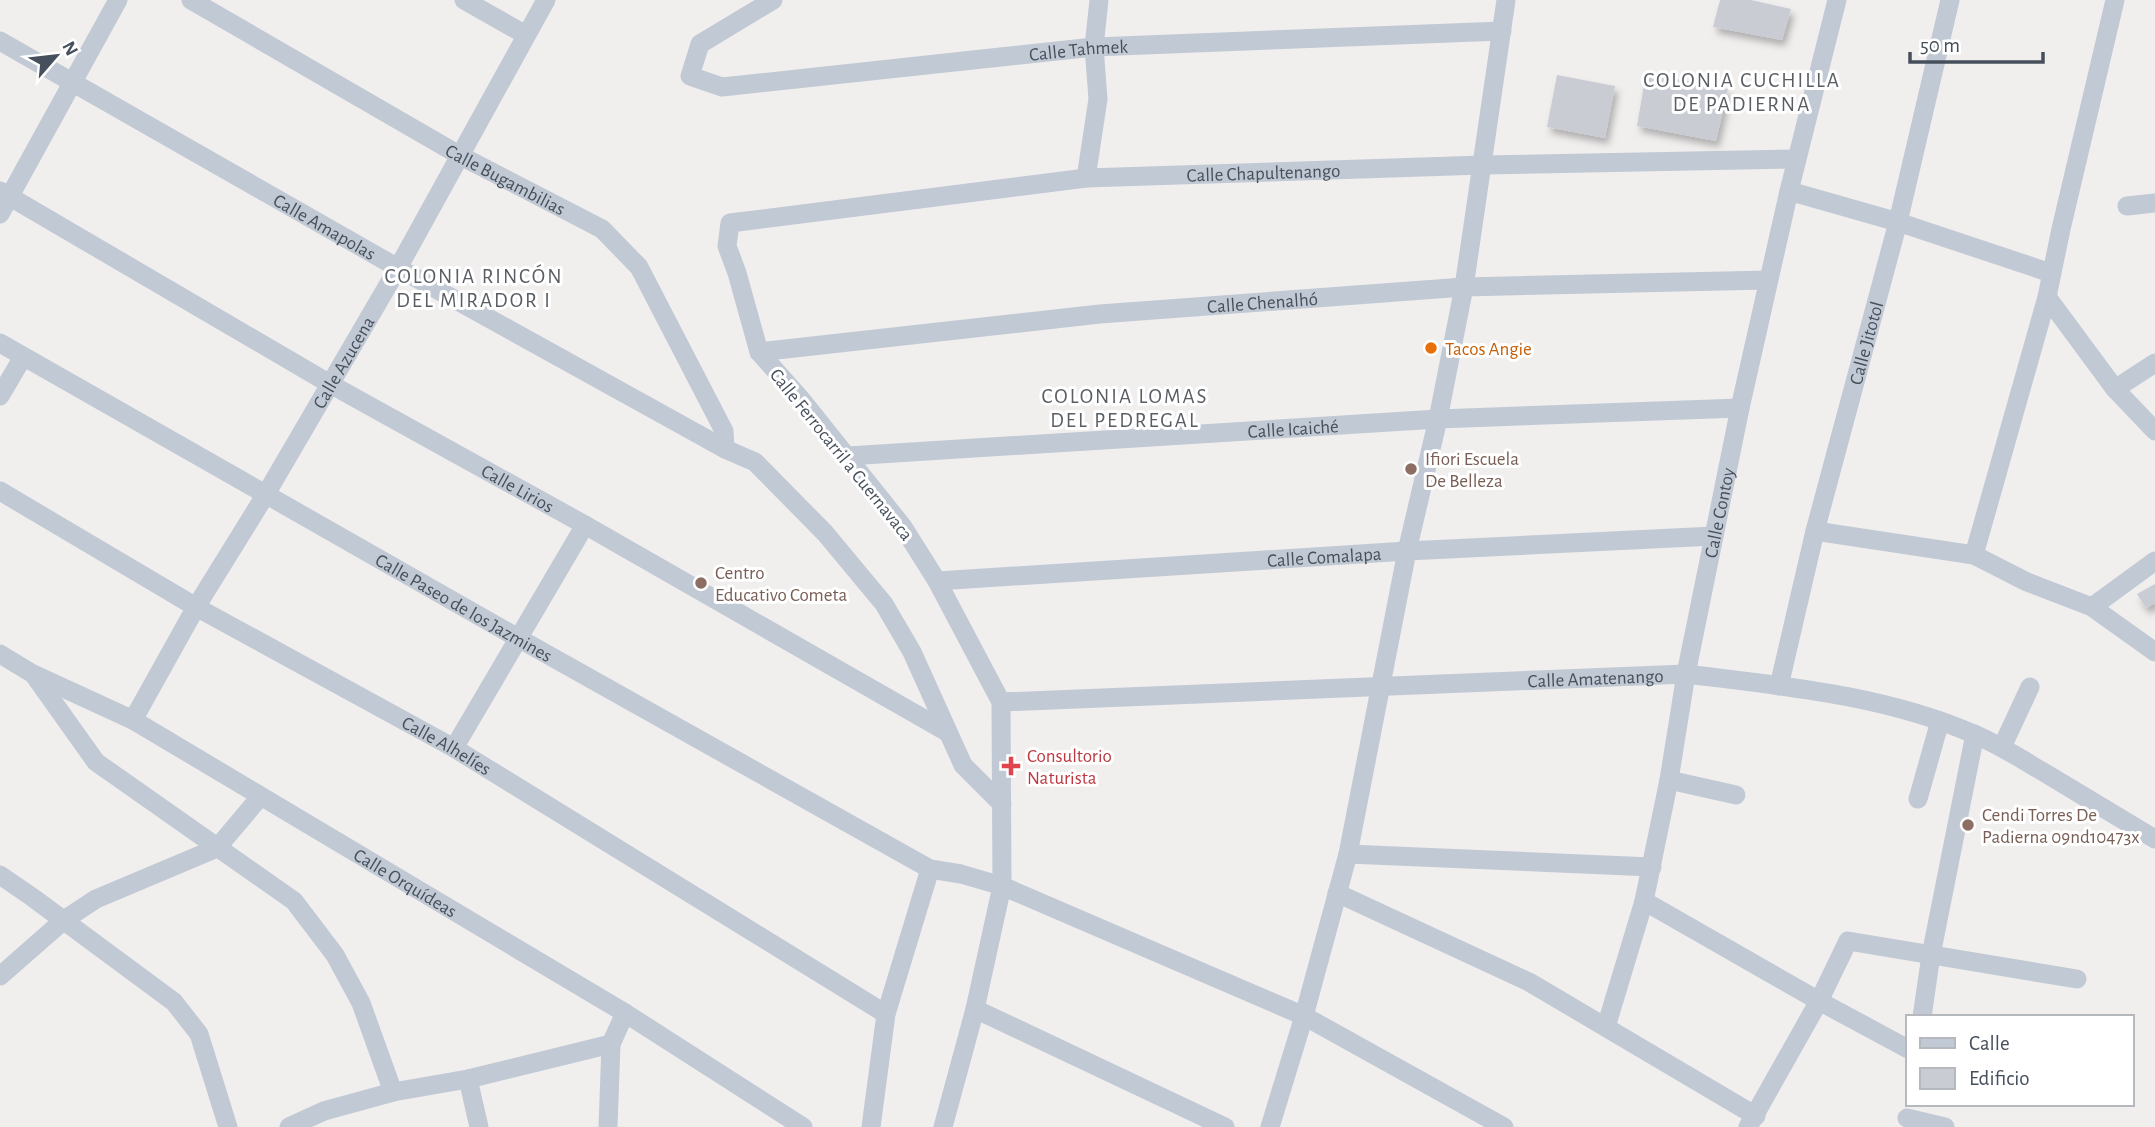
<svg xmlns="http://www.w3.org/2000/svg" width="2155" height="1127" viewBox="0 0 2155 1127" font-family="'Alegreya Sans',sans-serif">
	<defs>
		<filter id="shadow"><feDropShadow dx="3.5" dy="6" stdDeviation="3.5" flood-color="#0004"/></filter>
	</defs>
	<rect width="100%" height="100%" fill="#f1eeee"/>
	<!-- building -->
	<g fill="#caccd4" filter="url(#shadow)">
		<path d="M1720 0H1751L1791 9 1782 40 1713 27Z"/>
		<path d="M1646 73 1728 89 1716 141 1637 126Z"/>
		<path d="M1557 75 1615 86 1605 138 1547 127Z"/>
		<path d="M2155 584V603L2146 608 2137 594Z"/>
	</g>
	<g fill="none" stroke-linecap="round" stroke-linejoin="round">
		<!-- minor -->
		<g stroke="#c1c9d4" stroke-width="19">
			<path id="s1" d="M191 0 459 155 602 229 639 267 724 431 725 449"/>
			<path d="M464 0 526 35"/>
			<path id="s2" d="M773 0 700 44 690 76 722 87 1094 47 1502 31"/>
			<path id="s3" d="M0 41 398 268 725 449 755 462 825 533 884 604 912 652 963 765 1002 804"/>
			<path d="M1086 178 1098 99 1094 47 1099 0"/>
			<path id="s4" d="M0 191 330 384 585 525 947 732"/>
			<path d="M1789 191 1898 222 2051 273"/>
			<path d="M2127 206 2155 203"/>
			<path d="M0 214 118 0"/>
			<path d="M2047 297 2115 389 2155 431"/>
			<path id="s5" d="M0 343 518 638 930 869 961 874 1002 886 1304 1016 1504 1127"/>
			<path id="s6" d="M759 352 1100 314 1464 287 1768 280"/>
			<path d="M2115 389 2155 363"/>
			<path d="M0 396 23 357"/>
			<path id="s7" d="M848 456 1438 419 1740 408"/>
			<path id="s8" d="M0 491 196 607 454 748 886 1014"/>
			<path d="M1815 531 1974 555 2027 582 2092 607 2155 652"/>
			<path d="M1974 555 2047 297 2061 229 2115 0"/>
			<path id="s9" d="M937 581 1407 551 1714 536"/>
			<path d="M2092 607 2155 561"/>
			<path id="s10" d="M0 654 33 674 133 720 625 1013 803 1127"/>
			<path d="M34 675 96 762 294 901 335 955 361 1003 393 1092"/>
			<path id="s11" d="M1779 686 1815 531 1898 222 1950 0"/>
			<path id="s12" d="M1001 702 1686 674C1783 686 1886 695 1976 735 2002 746 2026 762 2050 776 2085 797 2120 818 2155 839"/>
			<path id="s13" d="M133 720 196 607 266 494 398 268 546 0"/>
			<path d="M2002 747 2030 687"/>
			<path d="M454 748 585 525"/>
			<path d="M1669 780 1736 795"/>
			<path d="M1918 799 1940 721"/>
			<path d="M1348 854 1652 867"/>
			<path d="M0 875 32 897 174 1002 199 1034 228 1127"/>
			<path d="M1337 893 1529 982 1756 1116"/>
			<path d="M1644 901 1819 1001 1908 1049"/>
			<path d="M0 976 64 920 96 899 217 848 260 797"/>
			<path d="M975 1009 1225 1127"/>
			<path d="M1922 1017 1931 955 1975 734"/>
			<path id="s14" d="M1606 1027 1644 901 1669 780 1686 674 1740 408 1789 191 1837 0"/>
			<path d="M468 1079 479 1127"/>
			<path d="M1907 1118 1945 1127"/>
			<path d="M289 1127 324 1111 393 1092 468 1079 611 1044"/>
			<path d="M608 1127 611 1044 625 1013"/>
			<path d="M871 1127 886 1014 930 869"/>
			<path id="s15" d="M943 1127 975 1009 1002 886 1001 702 937 581 903 527 800 398 759 352 737 273 727 246 730 223 1086 178 1483 165 1797 159"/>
			<path d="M1270 1127 1304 1016 1348 854 1407 551 1438 419 1464 287 1506 0"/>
			<path d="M1748 1127 1819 1001 1848 941 2077 979"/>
		</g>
	</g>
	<!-- markers -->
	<circle fill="#e8710a" stroke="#fff" stroke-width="2.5" cx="1431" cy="348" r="7"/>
	<g fill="#8d6e63" stroke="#fff" stroke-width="2.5">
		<circle cx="1411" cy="469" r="7"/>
		<circle cx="701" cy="583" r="7"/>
		<circle cx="1968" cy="825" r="7"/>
	</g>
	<path fill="#e0444e" stroke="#fff" stroke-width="2.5" d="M1007.5 755.5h7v7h7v7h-7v7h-7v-7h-7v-7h7z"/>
	<g text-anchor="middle" stroke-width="6" stroke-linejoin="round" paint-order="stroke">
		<!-- street labels -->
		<g font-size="19" fill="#46505c" stroke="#fff">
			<text dy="7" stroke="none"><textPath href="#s2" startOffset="511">Calle Tahmek</textPath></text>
			<text dy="7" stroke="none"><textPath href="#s15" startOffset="1530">Calle Chapultenango</textPath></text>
			<text dy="7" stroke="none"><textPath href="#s1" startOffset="362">Calle Bugambilias</textPath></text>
			<text dy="7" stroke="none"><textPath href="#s3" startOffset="374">Calle Amapolas</textPath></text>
			<text dy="7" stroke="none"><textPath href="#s6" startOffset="506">Calle Chenalhó</textPath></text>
			<text dy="7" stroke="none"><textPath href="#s11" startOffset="354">Calle Jitotol</textPath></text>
			<text dy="7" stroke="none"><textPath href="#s13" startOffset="415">Calle Azucena</textPath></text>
			<text dy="7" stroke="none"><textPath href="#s7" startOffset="446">Calle Icaiché</textPath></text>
			<text transform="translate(842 454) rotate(51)" y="7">Calle Ferrocarril a Cuernavaca</text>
			<text dy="7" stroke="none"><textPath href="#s4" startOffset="597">Calle Lirios</textPath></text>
			<text dy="7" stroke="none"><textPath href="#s14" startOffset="527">Calle Contoy</textPath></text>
			<text dy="7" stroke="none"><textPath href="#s9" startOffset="388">Calle Comalapa</textPath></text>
			<text dy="7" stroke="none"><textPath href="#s5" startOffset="534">Calle Paseo de los Jazmines</textPath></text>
			<text dy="7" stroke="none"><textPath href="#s12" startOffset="595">Calle Amatenango</textPath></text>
			<text dy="7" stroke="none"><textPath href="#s8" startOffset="514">Calle Alhelíes</textPath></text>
			<text dy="7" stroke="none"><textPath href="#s10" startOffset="466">Calle Orquídeas</textPath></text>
		</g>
		<!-- food labels -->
		<g font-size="19" fill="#c56008" stroke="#fff" text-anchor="start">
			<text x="1445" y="355">Tacos Angie</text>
		</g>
		<!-- education labels -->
		<g font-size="19" fill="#785e54" stroke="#fff" text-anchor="start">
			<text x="1425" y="465">Ifiori Escuela<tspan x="1425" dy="22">De Belleza</tspan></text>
			<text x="715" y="579">Centro<tspan x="715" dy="22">Educativo Cometa</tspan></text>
			<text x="1982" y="821">Cendi Torres De<tspan x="1982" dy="22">Padierna 09nd10473x</tspan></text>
		</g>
		<!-- health labels -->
		<g font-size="19" fill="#be3a42" stroke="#fff" text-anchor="start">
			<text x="1027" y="762">Consultorio<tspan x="1027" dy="22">Naturista</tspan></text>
		</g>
		<!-- neighbourhood labels -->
		<g font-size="21" letter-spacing="2" fill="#5a5e63" stroke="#fff">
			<text x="1742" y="87">COLONIA CUCHILLA<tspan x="1742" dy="24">DE PADIERNA</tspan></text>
			<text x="474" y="283">COLONIA RINCÓN<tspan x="474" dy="24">DEL MIRADOR I</tspan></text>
			<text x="1125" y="403">COLONIA LOMAS<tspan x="1125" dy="24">DEL PEDREGAL</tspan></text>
		</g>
	</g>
	<!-- legend -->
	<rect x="1906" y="1015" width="228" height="91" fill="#ffffff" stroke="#b5b9be" stroke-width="2"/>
	<rect x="1920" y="1038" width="35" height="10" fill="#c1c9d4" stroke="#b5b9be" stroke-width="2"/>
	<text x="1969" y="1050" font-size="21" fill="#46505c">Calle</text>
	<rect x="1920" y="1068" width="35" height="21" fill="#caccd4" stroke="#b5b9be" stroke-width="2"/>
	<text x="1969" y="1085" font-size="21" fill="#46505c">Edificio</text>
	<!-- north arrow -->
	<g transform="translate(56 56) rotate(62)" stroke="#ffffff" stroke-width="5" paint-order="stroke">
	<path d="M0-5L12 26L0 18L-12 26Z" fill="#46505c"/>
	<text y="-10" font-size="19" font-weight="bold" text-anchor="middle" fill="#46505c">N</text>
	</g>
	<!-- scale -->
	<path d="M1910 52v10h133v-10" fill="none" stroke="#46505c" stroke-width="3.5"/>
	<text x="1920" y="52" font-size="21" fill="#46505c" stroke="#ffffff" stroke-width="5" paint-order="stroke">50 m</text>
</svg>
